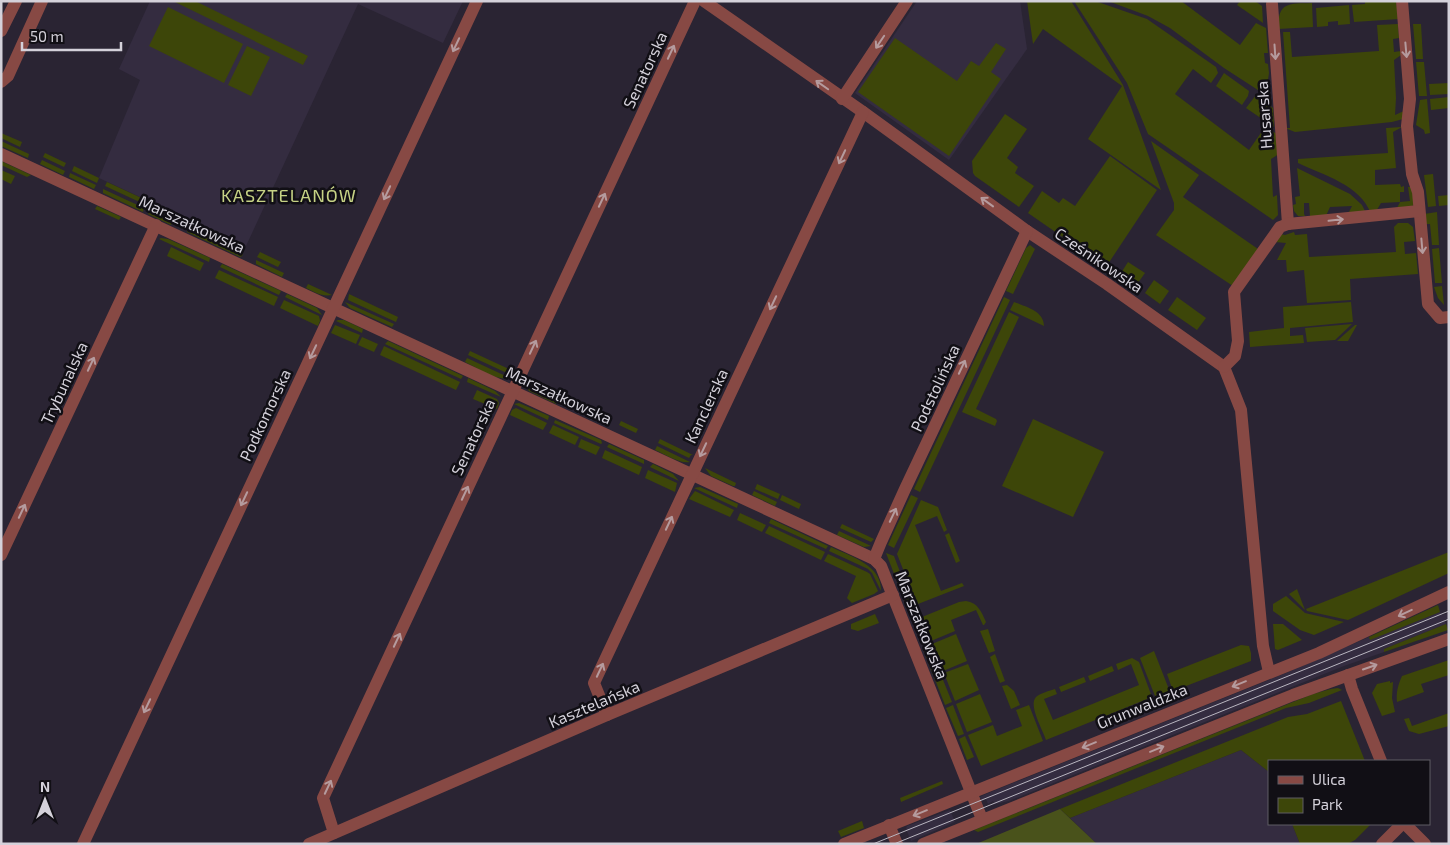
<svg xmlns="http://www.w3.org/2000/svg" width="1450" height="845" viewBox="0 0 1450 845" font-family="'Exo 2',sans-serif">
	<rect width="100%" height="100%" fill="#2a2433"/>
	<!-- built -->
	<g fill="#342c40">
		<path d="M150 1H463L443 43 358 4 246 246 99 178 140 80 119 69Z"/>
		<path d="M917 1H1020L1027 49 949 160 855 93Z"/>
		<path d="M1440 612 1442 615 1449 613V618L1444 620 1446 624 1384 649V652L1344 666 1009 801 995 804 993 801 988 804 986 799 982 801 981 798 978 799V798L986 794 1291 671 1369 637 1371 639Z"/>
		<path d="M1241 750 1269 772V824H1292L1300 844H1097L1070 818Z"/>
		<path d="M950 810 955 822 911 841 906 829 907 826Z"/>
	</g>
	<!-- green -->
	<g fill="#3d4609">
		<path d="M173 1H195L308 56 303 65Z"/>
		<path d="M1027 1H1071L1123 85 1161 190 1088 139 1122 86 1043 29 1033 44Z"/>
		<path d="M1074 1H1095L1147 19 1216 67 1218 73 1211 83 1193 69 1175 94 1249 150 1265 127 1277 134 1279 154 1271 159 1273 197 1277 195 1278 215 1273 220 1148 134 1127 83Z"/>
		<path d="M1108 1H1181L1240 45 1256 23 1266 28 1268 53H1264L1265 63 1268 64 1269 73 1266 93 1261 92 1224 68 1170 28 1148 16Z"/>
		<path d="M1240 1H1255L1262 6 1263 23 1237 5Z"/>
		<path d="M1365 1H1396L1399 19 1354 22 1352 5 1365 4Z"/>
		<path d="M1312 3 1313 27 1278 29C1278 1 1289 4 1312 3Z"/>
		<path d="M1349 5 1350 24 1338 25V21L1328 22V26L1317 27 1316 8Z"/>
		<path d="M168 7 243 44 224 83 149 46Z"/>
		<path d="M1398 24 1399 38 1393 39 1394 52 1401 51V55L1394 60 1396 98 1395 115 1404 111 1403 119 1392 122 1295 132 1285 128H1290L1283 32H1290L1292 57 1379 51 1377 25Z"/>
		<path d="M1413 24H1421L1423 59H1416Z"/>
		<path d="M895 38 957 81 971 61 979 66 996 43 1006 49 991 72 1001 79 949 156 858 92Z"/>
		<path d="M247 46 270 57 251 96 228 85Z"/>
		<path d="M1416 62H1424L1427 96H1419Z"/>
		<path d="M1224 73 1249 91 1248 96 1242 105 1216 86Z"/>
		<path d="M1449 83V94L1430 95 1429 84Z"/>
		<path d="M1256 95 1266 97 1267 104 1273 108 1274 127 1246 108Z"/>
		<path d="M1449 97V108L1431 110 1430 99Z"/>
		<path d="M1427 99 1430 133 1425 134 1424 130 1416 125 1420 100Z"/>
		<path d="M1005 114 1027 129 1007 158 1018 167 1015 173 1034 186 1019 207 975 176 973 173 972 161Z"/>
		<path d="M1402 127 1393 132 1396 168 1375 170V185L1400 184 1401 187 1404 186V192H1400V202L1410 201 1408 187H1412L1414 204 1409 210 1395 212 1400 202 1381 203 1375 213 1371 214C1361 185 1323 175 1298 163V159L1388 153 1386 128Z"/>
		<path d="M1 133 22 142 20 147 1 138Z"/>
		<path d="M1 141 29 154 28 158 1 146Z"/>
		<path d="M1151 141 1199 175 1183 197 1258 249 1233 286 1156 235 1174 210V203Z"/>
		<path d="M45 153 66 163 64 167 43 157Z"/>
		<path d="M1110 156 1157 190 1106 267 1028 213 1042 191 1059 203 1063 198 1075 206Z"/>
		<path d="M42 160 65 171 63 175 40 164Z"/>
		<path d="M1 161 31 175 27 177 1 165Z"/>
		<path d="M74 166 99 178 97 183 72 171Z"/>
		<path d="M1297 168 1350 194 1362 205 1367 215 1347 216 1352 206 1330 207 1325 218 1310 216 1309 203H1304V214L1305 216H1298L1294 211 1293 205 1296 204 1295 197 1300 196Z"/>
		<path d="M1 170 15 176 11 184 1 179Z"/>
		<path d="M70 173 96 185 94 189 69 177Z"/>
		<path d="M1433 174 1436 206 1428 207 1424 175Z"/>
		<path d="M107 182 176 214 179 216 174 218 105 186Z"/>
		<path d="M103 189 144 208 143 212 103 193Z"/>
		<path d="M1449 195V205L1439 206 1438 196Z"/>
		<path d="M97 206 121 217 119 220 95 209Z"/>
		<path d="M150 210 173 221 171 225 148 214Z"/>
		<path d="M1437 212 1439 245H1432L1430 224H1425L1424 214Z"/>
		<path d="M192 221 230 239 228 243 192 227Z"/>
		<path d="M1398 223H1408L1413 227 1415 241 1404 242 1405 254 1416 253 1418 274 1350 279 1351 300 1307 303 1304 270 1287 272 1286 260H1277L1286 243 1275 242 1281 234 1285 235 1294 232 1295 235 1307 234 1309 257 1396 252 1394 227Z"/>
		<path d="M188 228 243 254 242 256 240 257 187 232Z"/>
		<path d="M161 238 168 239 210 258 209 262 159 239Z"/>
		<path d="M1030 245 1035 249 1013 294 1006 291 1026 248Z"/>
		<path d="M171 247 204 263 200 271 167 256Z"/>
		<path d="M1439 248 1442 283H1435L1432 249Z"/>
		<path d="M260 252 281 262 278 267 257 257Z"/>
		<path d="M256 260 284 273 282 277 256 264Z"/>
		<path d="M1128 262 1145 273 1135 287 1119 276Z"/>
		<path d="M222 264 281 291 279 295 220 267Z"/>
		<path d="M219 270 278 297 274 306 215 278Z"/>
		<path d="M1154 280 1169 291 1160 304 1145 293Z"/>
		<path d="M308 284 332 295C322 297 314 292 306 288Z"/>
		<path d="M1442 286 1444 305 1438 298 1434 287Z"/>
		<path d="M287 294 317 308 322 315 285 297Z"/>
		<path d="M349 294 398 317 396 322 348 300Z"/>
		<path d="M1004 297 1010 300 920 492 914 489Z"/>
		<path d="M1177 297 1206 318 1197 330 1168 310Z"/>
		<path d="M284 300 319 316 320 321 318 326 280 308Z"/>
		<path d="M345 302 394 324 392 327 350 308Z"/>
		<path d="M1014 302C1026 307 1044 311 1044 326L1010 310Z"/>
		<path d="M1351 302 1353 322 1290 328V336L1303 335 1304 343 1250 347 1249 332 1284 328 1283 307Z"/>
		<path d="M1009 312 1019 317 976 409 996 419 997 421 995 426 962 412Z"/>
		<path d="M338 320H344L363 329 362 333 336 321Z"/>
		<path d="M1352 324 1335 340 1307 342 1305 328Z"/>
		<path d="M335 325 360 335 356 344 331 333Z"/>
		<path d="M1355 325H1357L1348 341H1337Z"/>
		<path d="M362 337 378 344 374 352 358 345Z"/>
		<path d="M388 341 463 376 461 379 385 344Z"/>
		<path d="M384 346 460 382 456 390 380 355Z"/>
		<path d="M470 351 511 370 509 374 468 355Z"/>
		<path d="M467 358 510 378C496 381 477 368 465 362Z"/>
		<path d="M525 376 561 393 559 397 524 381Z"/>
		<path d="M468 378 495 391 501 397 467 382Z"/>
		<path d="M525 385 558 400 556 404 529 391Z"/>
		<path d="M477 390 497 399 499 403 497 409 473 399Z"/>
		<path d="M519 403 549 416 548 420 514 404Z"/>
		<path d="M582 403 600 411 598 416 580 407Z"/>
		<path d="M516 408 547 423 543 430 510 415 512 410Z"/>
		<path d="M1033 419 1104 452 1073 517 1002 486Z"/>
		<path d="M555 420 601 440 602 443 601 444 554 423Z"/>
		<path d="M621 421 638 429 636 433 619 425Z"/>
		<path d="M553 425 579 437 575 445 549 433Z"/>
		<path d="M581 439 600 447 596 455 578 447Z"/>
		<path d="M660 439 693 455H691L689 458 658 443Z"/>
		<path d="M609 444 644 460V464L607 447Z"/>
		<path d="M657 446 690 462C679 464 665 454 655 450Z"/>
		<path d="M605 450 642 467 639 475 602 458Z"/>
		<path d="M653 464 673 474 679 481 650 467Z"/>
		<path d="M705 468 736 483 735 486H733L711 476Z"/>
		<path d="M648 470 677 483 675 492 645 478Z"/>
		<path d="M757 484 780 494 778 499 755 489Z"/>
		<path d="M700 487 738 504 737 508 694 488Z"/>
		<path d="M695 491 734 510 730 517 689 499Z"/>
		<path d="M754 491 777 502 775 506 752 495Z"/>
		<path d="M782 495 801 504 799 509 780 500Z"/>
		<path d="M911 495 918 498 894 548 888 545Z"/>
		<path d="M921 500 938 507 947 530 944 532 937 516 915 525 941 591 962 583 964 586 918 604 916 602 897 554Z"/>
		<path d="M740 513 766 525 762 532 737 520Z"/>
		<path d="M771 519 828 546 826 549 769 523Z"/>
		<path d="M842 524 874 539 871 542 840 528Z"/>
		<path d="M769 526 825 552 821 560 765 533Z"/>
		<path d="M839 531 871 546 864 547 837 535Z"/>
		<path d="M949 533 960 561 956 563 945 535Z"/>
		<path d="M831 547C850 556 882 565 881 591L872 573 868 569 829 551Z"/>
		<path d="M1449 552V573L1348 620 1307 611 1306 609Z"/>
		<path d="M886 553 894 556 911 601 905 602Z"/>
		<path d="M828 554 867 572 870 574 878 591 874 594 852 603 847 598 856 576 824 561Z"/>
		<path d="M1297 589 1305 610 1289 594Z"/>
		<path d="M1286 596 1305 613 1344 622 1314 635 1300 630 1273 611V604Z"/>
		<path d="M966 601C978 603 981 611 986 622L984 625H983L976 610 951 620 955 631 931 641 922 617 959 602Z"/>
		<path d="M1438 605 1440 612 1370 640 1369 637Z"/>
		<path d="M875 614 879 623 858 631 851 629V624Z"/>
		<path d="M917 616 928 642 922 645 914 624Z"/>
		<path d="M1273 624H1283L1302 640 1278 650 1275 649Z"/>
		<path d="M1446 624 1448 630 1384 652V649Z"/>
		<path d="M988 629 995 651 989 653 980 631Z"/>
		<path d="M956 634 967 661 943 671 932 644Z"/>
		<path d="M929 645 940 672 933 675 923 648Z"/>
		<path d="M1241 645 1249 646 1251 653V661L1173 691 1167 674Z"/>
		<path d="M1154 651 1170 692 1155 696 1140 658Z"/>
		<path d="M995 654 1005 681 1000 683 990 657Z"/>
		<path d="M1132 658 1139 662 1152 697 1046 740C1043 730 1028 705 1036 697 1041 693 1049 691 1055 689L1057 694 1044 699 1053 720 1139 685 1131 664 1118 670 1116 664Z"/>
		<path d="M1449 660V675L1421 684 1424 692 1397 702C1396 692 1398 685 1402 676Z"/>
		<path d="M968 664 979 690 955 701 944 673Z"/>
		<path d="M1112 666 1114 671 1090 681 1088 676Z"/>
		<path d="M941 675 952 702 945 705 934 677Z"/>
		<path d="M1084 677 1086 682 1061 692 1059 687Z"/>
		<path d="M1390 681V683L1393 682 1392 698 1395 712 1382 716 1372 693 1377 684Z"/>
		<path d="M1007 685 1014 691 1020 705 1011 709 1002 686Z"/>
		<path d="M1338 688 1342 690 1309 703 1286 708 978 832 974 830 1313 694 1331 689Z"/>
		<path d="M980 694 992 722 967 732 956 704Z"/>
		<path d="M1341 701 1365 761H1269V772L1241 750 1070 818 1060 809 1288 717 1307 714Z"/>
		<path d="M953 705 964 734 958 736 946 708Z"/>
		<path d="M1029 705 1043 741 981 766 968 735 993 725 997 736 1022 726 1016 710Z"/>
		<path d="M1449 713V726L1419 734 1409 731 1404 719 1409 718 1412 726Z"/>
		<path d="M965 736 974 757 967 760 959 739Z"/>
		<path d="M942 781 943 784 901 802 900 798Z"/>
		<path d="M862 821 864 828 841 837 838 831Z"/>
		<path d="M1292 824H1371L1355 840 1347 844H1300Z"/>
	</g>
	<!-- forest -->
	<path fill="#49521b" d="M1060 809 1097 844H976Z"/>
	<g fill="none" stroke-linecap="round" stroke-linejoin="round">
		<!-- minor -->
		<g stroke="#874944" stroke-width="12">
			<path d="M704 1 863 112 1027 231 1107 284 1224 367 1241 410 1263 646 1269 672"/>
			<path d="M1402 1 1410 99 1407 126 1412 174 1418 192 1428 304 1440 318 1449 317"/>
			<path d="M1272 4 1288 224"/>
			<path d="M1 82 8 76 42 1"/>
			<path d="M842 99 907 1"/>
			<path d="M1 154 874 559 881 566 971 792"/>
			<path d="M1224 367 1235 356 1238 341 1234 292 1280 227 1288 224 1419 211"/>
			<path d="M1 555 156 225"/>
			<path d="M874 559 881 542 905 489 1027 231"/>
			<path d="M1348 675 1352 689 1381 761"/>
			<path d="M607 715 594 683 863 112"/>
			<path d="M1405 824 1425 844"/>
			<path d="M334 833 323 798 695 1"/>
			<path d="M83 844 477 1"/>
			<path d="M309 844 607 715 893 595"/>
			<path d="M1382 844 1402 824"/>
		</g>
		<!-- tertiary -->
		<g stroke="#874944" stroke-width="12">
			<path d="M1 31 16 1"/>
			<path d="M971 792 982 819"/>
			<path d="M889 825 897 844"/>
			<path d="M844 844 1319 653 1449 592"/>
			<path d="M923 844 1293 695 1449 639"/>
		</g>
		<!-- tram -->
		<g stroke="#b9b6c0" stroke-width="1">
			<path d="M873 844 1449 611"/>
			<path d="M894 844 1449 619"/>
		</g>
	</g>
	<!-- one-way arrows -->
	<defs><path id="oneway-shaft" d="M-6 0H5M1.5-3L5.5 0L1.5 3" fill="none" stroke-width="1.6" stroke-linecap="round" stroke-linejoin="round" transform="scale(1.25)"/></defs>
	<g stroke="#b59b9e">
		<use href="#oneway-shaft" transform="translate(880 42) rotate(124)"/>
		<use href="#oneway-shaft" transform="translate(456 45) rotate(115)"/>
		<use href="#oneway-shaft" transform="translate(1406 50) rotate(85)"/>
		<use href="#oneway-shaft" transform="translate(671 52) rotate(-65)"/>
		<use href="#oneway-shaft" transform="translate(1275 52) rotate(86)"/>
		<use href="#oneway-shaft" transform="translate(822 85) rotate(-145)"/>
		<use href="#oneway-shaft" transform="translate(842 157) rotate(115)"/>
		<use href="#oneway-shaft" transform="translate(387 193) rotate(115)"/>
		<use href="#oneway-shaft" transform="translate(602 200) rotate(-65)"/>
		<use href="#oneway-shaft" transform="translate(987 202) rotate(-144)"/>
		<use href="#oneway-shaft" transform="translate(1336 220) rotate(-6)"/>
		<use href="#oneway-shaft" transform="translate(1422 246) rotate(85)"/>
		<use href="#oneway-shaft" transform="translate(773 303) rotate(115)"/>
		<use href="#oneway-shaft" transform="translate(533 347) rotate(-65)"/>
		<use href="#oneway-shaft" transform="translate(313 352) rotate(115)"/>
		<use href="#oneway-shaft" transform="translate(91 364) rotate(-65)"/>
		<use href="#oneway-shaft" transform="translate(962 367) rotate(-65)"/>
		<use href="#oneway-shaft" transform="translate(703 450) rotate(115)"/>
		<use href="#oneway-shaft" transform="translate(465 493) rotate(-65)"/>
		<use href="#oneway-shaft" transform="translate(244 499) rotate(115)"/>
		<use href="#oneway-shaft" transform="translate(22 511) rotate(-65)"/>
		<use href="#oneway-shaft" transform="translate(893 515) rotate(-65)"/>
		<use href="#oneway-shaft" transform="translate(669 523) rotate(-65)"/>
		<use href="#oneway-shaft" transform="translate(1405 613) rotate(155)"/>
		<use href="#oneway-shaft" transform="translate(397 640) rotate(-65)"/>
		<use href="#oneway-shaft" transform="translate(1370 667) rotate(-19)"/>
		<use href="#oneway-shaft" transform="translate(600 670) rotate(-65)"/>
		<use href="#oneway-shaft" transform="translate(1239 684) rotate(158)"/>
		<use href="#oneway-shaft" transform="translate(147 706) rotate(115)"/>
		<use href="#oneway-shaft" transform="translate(1089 745) rotate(158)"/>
		<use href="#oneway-shaft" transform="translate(1157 749) rotate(-22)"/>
		<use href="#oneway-shaft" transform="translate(328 787) rotate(-65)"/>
		<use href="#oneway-shaft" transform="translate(920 813) rotate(158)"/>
	</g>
	<g text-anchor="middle" stroke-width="5" stroke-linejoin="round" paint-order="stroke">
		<!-- street labels -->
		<g font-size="16" fill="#d4d1da" stroke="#110f15">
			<text transform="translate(645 70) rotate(-65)" y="6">Senatorska</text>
			<text transform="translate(1264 115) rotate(-94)" y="6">Husarska</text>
			<text transform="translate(192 224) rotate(25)" y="6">Marszałkowska</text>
			<text transform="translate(1099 260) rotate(34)" y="6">Cześnikowska</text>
			<text transform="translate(64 383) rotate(-65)" y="6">Trybunalska</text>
			<text transform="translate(935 388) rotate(-65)" y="6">Podstolińska</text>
			<text transform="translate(559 395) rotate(25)" y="6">Marszałkowska</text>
			<text transform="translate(706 406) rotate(-65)" y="6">Kanclerska</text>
			<text transform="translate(265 415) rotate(-65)" y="6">Podkomorska</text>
			<text transform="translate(473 437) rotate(-65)" y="6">Senatorska</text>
			<text transform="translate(922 625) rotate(68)" y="6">Marszałkowska</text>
			<text transform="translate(594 704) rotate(-23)" y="6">Kasztelańska</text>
			<text transform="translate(1142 706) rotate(-22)" y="6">Grunwaldzka</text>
		</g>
		<!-- neighbourhood labels -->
		<g font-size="18" letter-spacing="1" fill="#c6d285" stroke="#110f15">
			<text x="289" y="202">KASZTELANÓW</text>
		</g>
	</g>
	<!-- border -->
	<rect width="1450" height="845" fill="none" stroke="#d4d1da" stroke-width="5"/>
	<!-- legend -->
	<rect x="1268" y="760" width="162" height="65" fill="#110f15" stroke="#5f5d64"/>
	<rect x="1278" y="776" width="25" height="8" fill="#874944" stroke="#5f5d64"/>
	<text x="1312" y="785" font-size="15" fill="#d4d1da">Ulica</text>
	<rect x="1278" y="798" width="25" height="15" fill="#3d4609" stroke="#5f5d64"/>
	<text x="1312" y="810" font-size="15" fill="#d4d1da">Park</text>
	<!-- north arrow -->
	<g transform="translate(45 800)" stroke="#110f15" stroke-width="4" paint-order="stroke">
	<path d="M0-4L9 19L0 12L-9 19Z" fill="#d4d1da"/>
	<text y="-8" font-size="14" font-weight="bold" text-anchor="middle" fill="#d4d1da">N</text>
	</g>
	<!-- scale -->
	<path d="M22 42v8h99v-8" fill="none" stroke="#d4d1da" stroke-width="2.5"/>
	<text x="30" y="42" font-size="15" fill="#d4d1da" stroke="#110f15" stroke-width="4" paint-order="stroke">50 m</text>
</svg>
